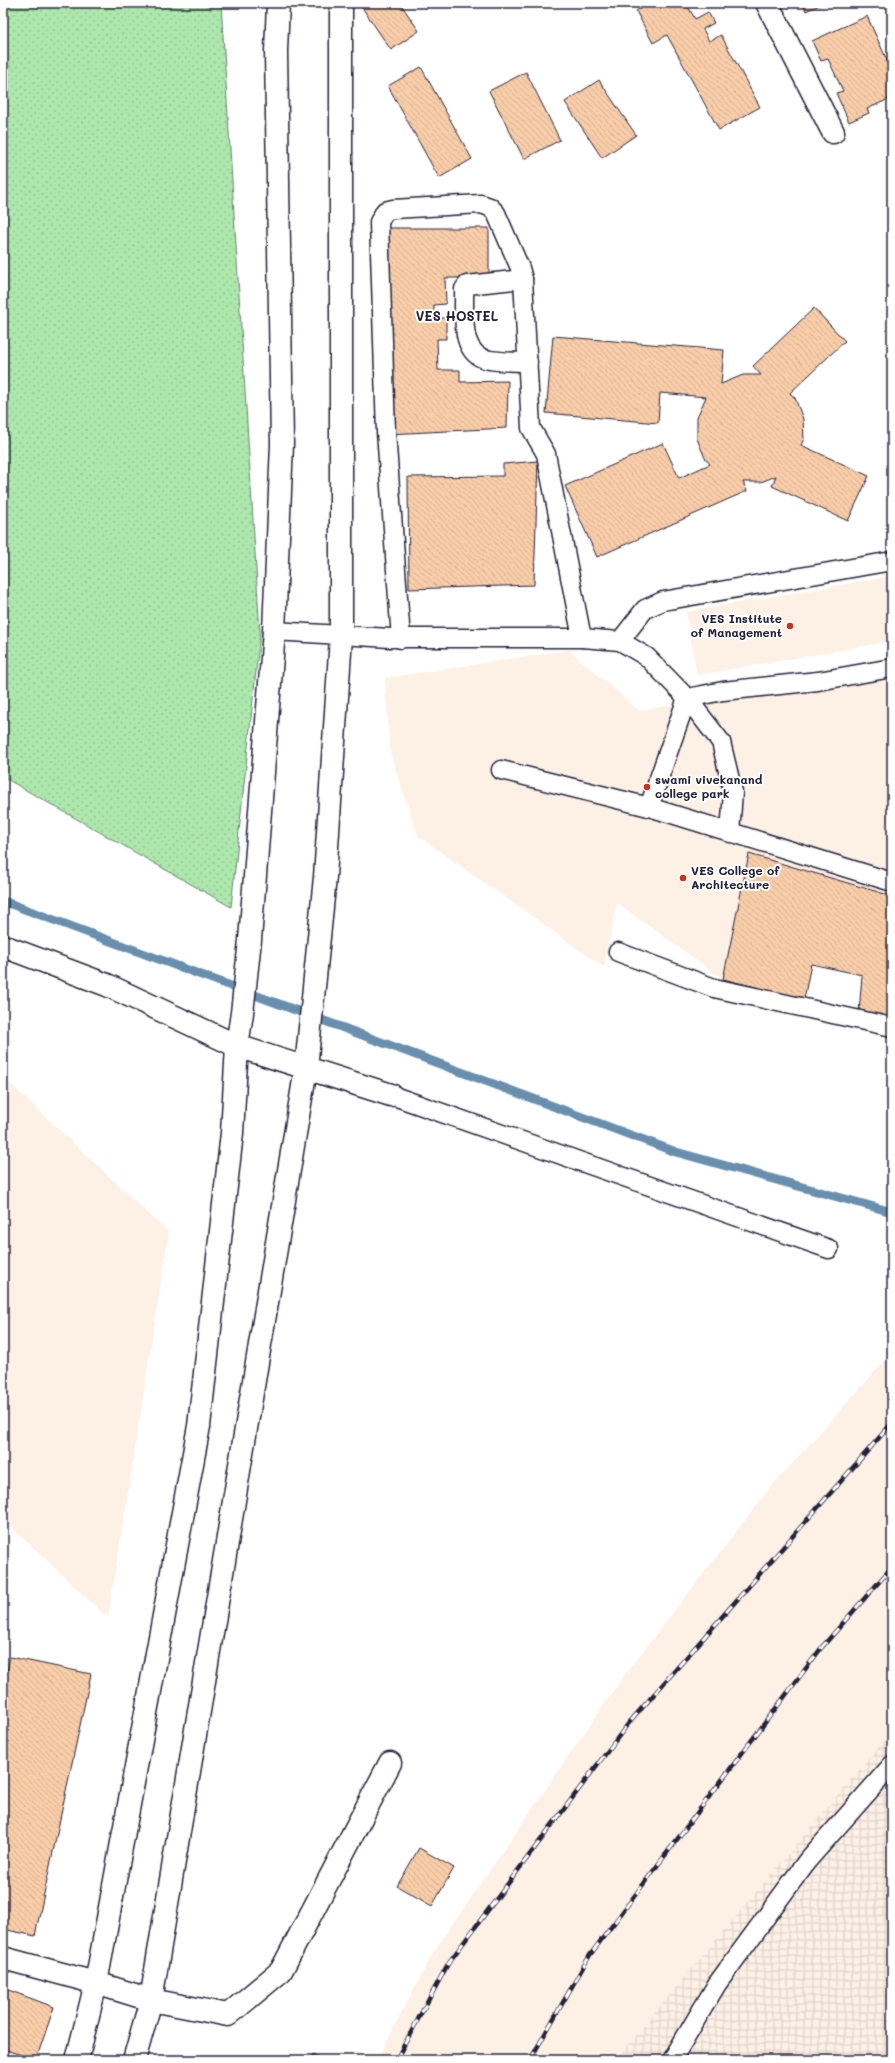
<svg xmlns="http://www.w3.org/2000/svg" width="895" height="2063" viewBox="0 0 895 2063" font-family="Mali,sans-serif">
	<defs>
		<pattern id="industrial-grid" width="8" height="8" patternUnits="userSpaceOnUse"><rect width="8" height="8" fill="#fdf0e5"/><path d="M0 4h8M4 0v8" fill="none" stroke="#d9cec5"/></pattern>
		<pattern id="park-dots" width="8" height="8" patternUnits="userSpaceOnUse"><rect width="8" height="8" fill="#ade7ac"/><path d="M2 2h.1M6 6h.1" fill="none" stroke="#95c695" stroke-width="1.8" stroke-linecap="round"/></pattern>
		<pattern id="building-back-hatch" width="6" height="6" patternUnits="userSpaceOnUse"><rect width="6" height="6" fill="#f9cda8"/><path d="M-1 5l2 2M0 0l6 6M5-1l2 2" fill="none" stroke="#d5b092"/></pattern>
	</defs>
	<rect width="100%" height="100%" fill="#fff"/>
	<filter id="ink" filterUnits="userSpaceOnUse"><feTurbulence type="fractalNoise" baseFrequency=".025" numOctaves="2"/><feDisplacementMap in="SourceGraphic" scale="8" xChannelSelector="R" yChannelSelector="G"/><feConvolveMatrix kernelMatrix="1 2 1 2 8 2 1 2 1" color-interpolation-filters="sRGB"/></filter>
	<g filter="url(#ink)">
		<!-- built -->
		<g fill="#fdf0e5">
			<path d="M892 576V641L697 675 686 612Z"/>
			<path d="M569 650 639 711 892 665V896L749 854 723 979 617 903 604 967 418 836 390 752 385 678Z"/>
			<path d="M3 1077 169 1233 108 1618 3 1519Z"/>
			<path d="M892 1353V1733L615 2060H377L434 1951 626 1673 771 1487Z"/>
		</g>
		<!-- industrial -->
		<path fill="url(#industrial-grid)" d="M892 1733V2060H615L881 1744Z"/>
		<!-- park -->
		<path fill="url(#park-dots)" stroke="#688474" d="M3 3H221L260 633 231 907 3 777Z"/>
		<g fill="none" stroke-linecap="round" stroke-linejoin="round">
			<!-- stream -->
			<path stroke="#698fae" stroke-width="9" d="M3 901 676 1152 892 1212"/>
		</g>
		<!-- building -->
		<g fill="url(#building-back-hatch)" stroke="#22223b">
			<path d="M359 3H400L419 31 391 50Z"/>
			<path d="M650 3H686L695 19 708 12 714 23 703 29 709 41 721 35 760 107 719 130 667 35 653 43 636 11Z"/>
			<path d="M802 3H824L806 11Z"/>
			<path d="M867 16 892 71V105L889 99 867 109 869 113 849 122 836 93 843 91 828 59 821 61 812 41Z"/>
			<path d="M421 67 472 159 439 178 388 86Z"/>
			<path d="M526 72 560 140 524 159 489 91Z"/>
			<path d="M599 80 636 135 602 158 565 102Z"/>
			<path d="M386 228H489V278H445L446 304 434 305V318H446V339H437L438 370H460V382L508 381 507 428 388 434Z"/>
			<path d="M814 308 845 341 790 393 795 398 803 419 804 439 801 445 869 476 848 521 772 486 776 476 761 482H743L747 491 597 557 565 486 663 443 679 478 710 464 705 458 697 439V417L706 397 660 393 658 423 546 413 553 336 724 350 721 384 743 375H761L753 366Z"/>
			<path d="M538 461 534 585 409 589 408 477 503 476V464Z"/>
			<path d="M749 854 892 896V1017L859 1013 862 975 811 964 804 999 723 979Z"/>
			<path d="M10 1657 91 1674 35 1936 3 1929V1690Z"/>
			<path d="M419 1848 454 1868 432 1906 397 1886Z"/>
			<path d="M3 1988 54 2007 36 2060 3 2049Z"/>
			<path d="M313 2054 323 2060H309Z"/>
		</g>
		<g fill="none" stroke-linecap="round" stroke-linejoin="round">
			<!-- service casing -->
			<g stroke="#22223b" stroke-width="21">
				<g id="service">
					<path d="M523 279 467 285 464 289C465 313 458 356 490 360 502 362 515 362 528 362"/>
					<path d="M274 631 390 638H582L620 641 647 657 687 698 721 742 733 792 730 833"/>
					<path d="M401 639 386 432 379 222 385 211 393 209 481 204 490 207 496 213 520 268 523 279 531 428 546 454 582 638"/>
					<path d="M620 641 645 609 663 601 892 561"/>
					<path d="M892 668 818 681 723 691 687 698 649 807 892 882"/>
					<path d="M501 770 649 807"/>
					<path d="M618 952 714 988 892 1027"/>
					<path d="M391 1095 829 1249"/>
					<path d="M672 2060 717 1984 807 1861 892 1765"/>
				</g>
			</g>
			<!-- minor casing -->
			<g stroke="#22223b" stroke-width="25">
				<g id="minor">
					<path d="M767 3 833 132"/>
					<path d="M3 946 107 985 237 1046 391 1095"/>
					<path d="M3 1958 96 1983 151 2000 228 2015 281 1971 390 1763"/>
					<path d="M77 2060 96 1983 199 1426 232 1133 237 1046 242 1013 250 940 274 631 282 444 276 51 278 3"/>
					<path d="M134 2060 151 2000 306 1068 325 877 341 637V3"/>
				</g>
			</g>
			<!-- service -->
			<use href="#service" stroke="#fff" stroke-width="18"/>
			<!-- minor -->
			<use href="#minor" stroke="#fff" stroke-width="22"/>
			<!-- rail casing -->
			<g stroke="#22223b" stroke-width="4.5">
				<g id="rail">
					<path d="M396 2060 449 1962 628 1724 892 1423"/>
					<path d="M530 2060 590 1955 822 1647 892 1567"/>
				</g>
			</g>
			<!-- rail -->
			<use href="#rail" stroke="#fff" stroke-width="3" stroke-dasharray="9" stroke-linecap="butt"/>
		</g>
	</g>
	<!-- markers -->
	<g fill="#c8321e" stroke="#fff" stroke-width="1.5">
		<circle cx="790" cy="626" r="4"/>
		<circle cx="647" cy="787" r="4"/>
		<circle cx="683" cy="878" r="4"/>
	</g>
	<g text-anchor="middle" stroke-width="4" stroke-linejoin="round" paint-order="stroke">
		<!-- poi labels -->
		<g font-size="12" font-weight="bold" fill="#22223b" stroke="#fff" text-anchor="start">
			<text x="782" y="623" text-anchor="end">VES Institute<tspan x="782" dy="14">of Management</tspan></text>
			<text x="655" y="784">swami vivekanand<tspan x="655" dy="14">college park</tspan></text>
			<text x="691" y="875">VES College of<tspan x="691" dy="14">Architecture</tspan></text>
		</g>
		<!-- neighbourhood labels -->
		<g font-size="13" font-weight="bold" fill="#22223b" stroke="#fff">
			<text x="457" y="321">VES HOSTEL</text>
		</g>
	</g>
	<!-- margin -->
	<rect width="895" height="2063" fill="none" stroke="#fff" stroke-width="16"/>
	<rect x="8" y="8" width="879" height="2047" fill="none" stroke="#22223b" stroke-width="1.5" filter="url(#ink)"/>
</svg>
